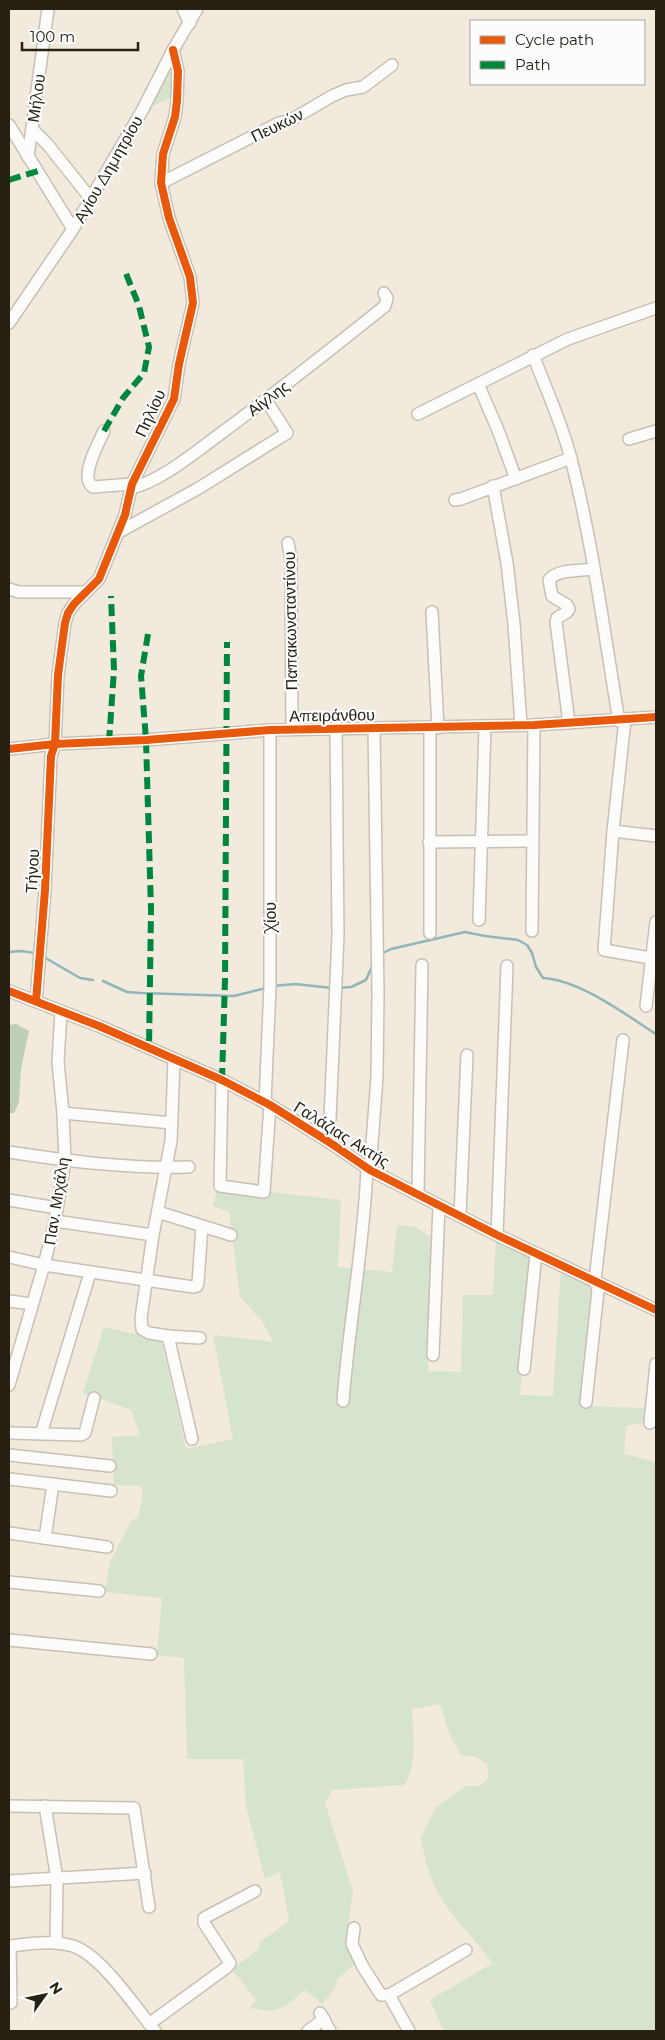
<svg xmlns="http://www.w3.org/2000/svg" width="665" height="2040" viewBox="0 0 665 2040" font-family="Montserrat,sans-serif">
	<rect width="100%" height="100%" fill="#f2eadc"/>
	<!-- green -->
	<g fill="#d6e3cf">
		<path d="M171 65 172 98 149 107Z"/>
		<path d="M217 1189 280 1193 341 1200 338 1267 392 1272 397 1225 416 1227 431 1237 428 1371 461 1372 463 1295H493L496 1241 529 1255 520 1395 553 1396 561 1269 591 1286 593 1294 582 1406 644 1408 643 1423 626 1426 624 1454 656 1462V2031H444L430 2000 493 1963 449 1910 435 1888 426 1863 421 1839 435 1808 466 1786H480L489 1778 487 1764 474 1756 461 1755 450 1735 440 1704 412 1709C413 1730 418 1768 404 1785L332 1790 325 1803 353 1891 346 1943 356 1963 336 1980 337 1986 322 2004 305 1990C284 2007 278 2016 249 2007L257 2001 232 1969 259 1949V1943L289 1921 280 1872 265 1879 246 1807 243 1759H187L184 1658 157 1655 162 1598 105 1592 110 1562 131 1521 138 1517 143 1494 141 1486 114 1485 112 1437 140 1435 131 1410 83 1393 104 1327 161 1340 186 1449 233 1439 213 1335 273 1342 262 1321 240 1297 229 1212 213 1206Z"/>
	</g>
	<!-- forest -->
	<path fill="#bdcfb7" d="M16 1024 29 1031 21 1069 19 1102 14 1113H9V1025Z"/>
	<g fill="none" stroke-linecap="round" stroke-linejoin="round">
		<!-- stream -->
		<g stroke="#91b6ba" stroke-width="2.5">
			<path d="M9 952 21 951 35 953"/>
			<path d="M381 954 391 949 465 932 485 936 518 940 527 945 532 953 536 967 543 978C580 980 626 1015 656 1034"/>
			<path d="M42 956 80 978 93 980"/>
			<path d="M103 981 127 992 141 993 234 996 266 988"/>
			<path d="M273 986 295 984 332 988"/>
			<path d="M338 988 351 987 366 980 373 964"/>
		</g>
		<!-- minor casing -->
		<g stroke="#c7c0b4" stroke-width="14">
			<g id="minor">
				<path d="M183 9 190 23"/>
				<path d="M9 125 73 229"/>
				<path d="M32 129 48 145 91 199"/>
				<path d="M28 157 48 9"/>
				<path d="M161 183 279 123 291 120 332 96 346 90 363 87 392 65"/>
				<path d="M9 323 73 229 143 109 173 50 197 9"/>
				<path d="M533 355C546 389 562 423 571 459 593 544 604 633 619 721"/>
				<path d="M478 384 498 430 516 479"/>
				<path d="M418 414 568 339 656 308"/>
				<path d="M104 431C98 444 79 478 93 487L132 484"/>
				<path d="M629 439 656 431"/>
				<path d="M493 486 507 563 514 624 521 725"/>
				<path d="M131 488C159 482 193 454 216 437 273 395 329 351 385 306L387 298 384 293"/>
				<path d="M455 500 461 499 571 458"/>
				<path d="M119 532 199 488 287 433 266 400"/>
				<path d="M288 543 291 559 292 729"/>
				<path d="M9 589 19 592H86"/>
				<path d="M432 612 438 728"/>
				<path d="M625 720 613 831 604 950 656 959"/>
				<path d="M569 723 556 622 557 618 567 612 569 609 567 605 552 596 549 580C557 569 581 571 593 569"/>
				<path d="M9 749 55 744 146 740 270 730 534 725 656 717"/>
				<path d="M613 831 656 836"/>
				<path d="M429 842 532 841"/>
				<path d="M479 920 485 727"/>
				<path d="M532 931 534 725"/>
				<path d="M430 933V729"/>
				<path d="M9 991 99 1026 222 1080 270 1105 329 1142 370 1170 497 1235 656 1310"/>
				<path d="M36 1001 45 890 51 756 55 744 58 675 65 623 68 613 74 604 99 579 125 515 132 484 174 399 179 364 193 303 190 277 169 218 161 183 163 154 175 117 177 101 178 71 173 50"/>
				<path d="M646 1006 656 922"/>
				<path d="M174 1060 171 1141 153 1235 141 1318 142 1329 149 1333 168 1336 192 1439"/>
				<path d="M222 1080 220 1186 264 1192 270 1105"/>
				<path d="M265 1103 270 986V730"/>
				<path d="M63 1113 172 1123"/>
				<path d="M329 1142 338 935 336 729"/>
				<path d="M9 1152C68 1161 129 1169 189 1167"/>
				<path d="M370 1170 377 1077 378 993 374 729"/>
				<path d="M418 1193 422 965"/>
				<path d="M9 1200 57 1208"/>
				<path d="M158 1212 231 1235"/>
				<path d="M460 1215 467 1055"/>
				<path d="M55 1221 153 1235"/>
				<path d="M497 1235 507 966"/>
				<path d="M9 1257 44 1265 193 1287 197 1286 198 1283 202 1226"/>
				<path d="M9 1301 32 1304"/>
				<path d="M168 1336 200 1338"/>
				<path d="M433 1355 439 1206"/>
				<path d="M524 1369 536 1254"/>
				<path d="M9 1385 44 1265 55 1221 65 1161 63 1113 58 1062 61 1012"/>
				<path d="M343 1401C349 1323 364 1246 367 1168"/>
				<path d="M586 1402 598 1291 595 1280 623 1040"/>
				<path d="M650 1423 656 1364"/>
				<path d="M9 1433 81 1435 85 1433 94 1398"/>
				<path d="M41 1434 90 1273"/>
				<path d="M9 1455 110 1466"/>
				<path d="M9 1479 111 1491"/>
				<path d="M9 1533 107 1547"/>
				<path d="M45 1538 53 1484"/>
				<path d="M9 1582 99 1591"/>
				<path d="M9 1640 151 1654"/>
				<path d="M9 1806 134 1808 149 1907"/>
				<path d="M45 1806 57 1879 56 1943"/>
				<path d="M9 1881 145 1873"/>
				<path d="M354 1928 352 1944 363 1967 381 1995H389L409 2031"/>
				<path d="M9 1946C30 1944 52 1940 73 1946 101 1955 136 2008 155 2031"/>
				<path d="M10 1946 11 2003"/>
				<path d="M389 1995 466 1950"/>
				<path d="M320 2013 330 2031"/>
				<path d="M149 2024 227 1967 230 1963 204 1923V1918L255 1891"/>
				<path d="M308 2031 324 2019"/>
			</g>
		</g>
		<!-- minor -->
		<use href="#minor" stroke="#fdfcfa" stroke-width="11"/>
		<!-- quiet -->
		<g stroke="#00873e" stroke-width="6" stroke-dasharray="12 6" stroke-linecap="butt">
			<path d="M9 180 38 171"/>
			<path d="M104 431 123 398 144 373 149 347 139 306 125 271"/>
			<path d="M148 634 141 676 146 740 151 910 149 1049"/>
			<path d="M109 742 114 670 111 596"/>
			<path d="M222 1080 225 980 227 642"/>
		</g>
		<!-- cycleway casing -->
		<g stroke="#fcfcfc" stroke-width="11">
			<g id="cycleway">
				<path d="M9 749 55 744 146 740 270 730 534 725 656 717"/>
				<path d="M9 991 99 1026 222 1080 270 1105 329 1142 370 1170 497 1235 656 1310"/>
				<path d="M36 1001 45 890 51 756 55 744 58 675 65 623 68 613 74 604 99 579 125 515 132 484 174 399 179 364 193 303 190 277 169 218 161 183 163 154 175 117 177 101 178 71 173 50"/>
			</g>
		</g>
		<!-- cycleway -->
		<use href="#cycleway" stroke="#e8590c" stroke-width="8"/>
	</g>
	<g text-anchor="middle" stroke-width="4.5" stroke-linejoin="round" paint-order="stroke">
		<!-- street labels -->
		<g font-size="16" fill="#272114" stroke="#fcfcfc">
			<text transform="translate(36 98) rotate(-82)" y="6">Μήλου</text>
			<text transform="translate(277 125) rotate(-26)" y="6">Πευκών</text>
			<text transform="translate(108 169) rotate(-60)" y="6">Αγίου Δημητρίου</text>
			<text transform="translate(268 398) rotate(-37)" y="6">Αίγλης</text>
			<text transform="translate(150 413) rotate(-65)" y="6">Πηλίου</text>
			<text transform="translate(290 621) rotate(-91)" y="6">Παπακωνσταντίνου</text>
			<text transform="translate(332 715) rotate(-1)" y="6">Απειράνθου</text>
			<text transform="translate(32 871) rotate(-87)" y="6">Τήνου</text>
			<text transform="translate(270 917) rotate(-90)" y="6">Χίου</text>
			<text transform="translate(342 1134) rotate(32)" y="6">Γαλάζιας Ακτής</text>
			<text transform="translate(56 1201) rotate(-81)" y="6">Παν. Μιχάλη</text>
		</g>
	</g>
	<!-- border -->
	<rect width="665" height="2040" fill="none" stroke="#272114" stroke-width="20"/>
	<!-- legend -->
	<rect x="470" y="20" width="175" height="65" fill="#fcfcfc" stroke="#a7a49f"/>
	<rect x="480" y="36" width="25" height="8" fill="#e8590c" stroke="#a7a49f"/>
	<text x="515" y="45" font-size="15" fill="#272114">Cycle path</text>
	<rect x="480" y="61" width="25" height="8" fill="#00873e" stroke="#a7a49f"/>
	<text x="515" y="70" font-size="15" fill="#272114">Path</text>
	<!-- north arrow -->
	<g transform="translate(45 1995) rotate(57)" stroke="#fcfcfc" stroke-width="4" paint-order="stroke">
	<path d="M0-4L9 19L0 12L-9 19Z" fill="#272114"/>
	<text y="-8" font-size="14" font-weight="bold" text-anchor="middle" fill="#272114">N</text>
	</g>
	<!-- scale -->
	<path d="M22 42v8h116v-8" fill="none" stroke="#272114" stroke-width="2.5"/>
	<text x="30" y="42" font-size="15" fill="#272114" stroke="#fcfcfc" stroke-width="4" paint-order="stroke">100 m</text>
</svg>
